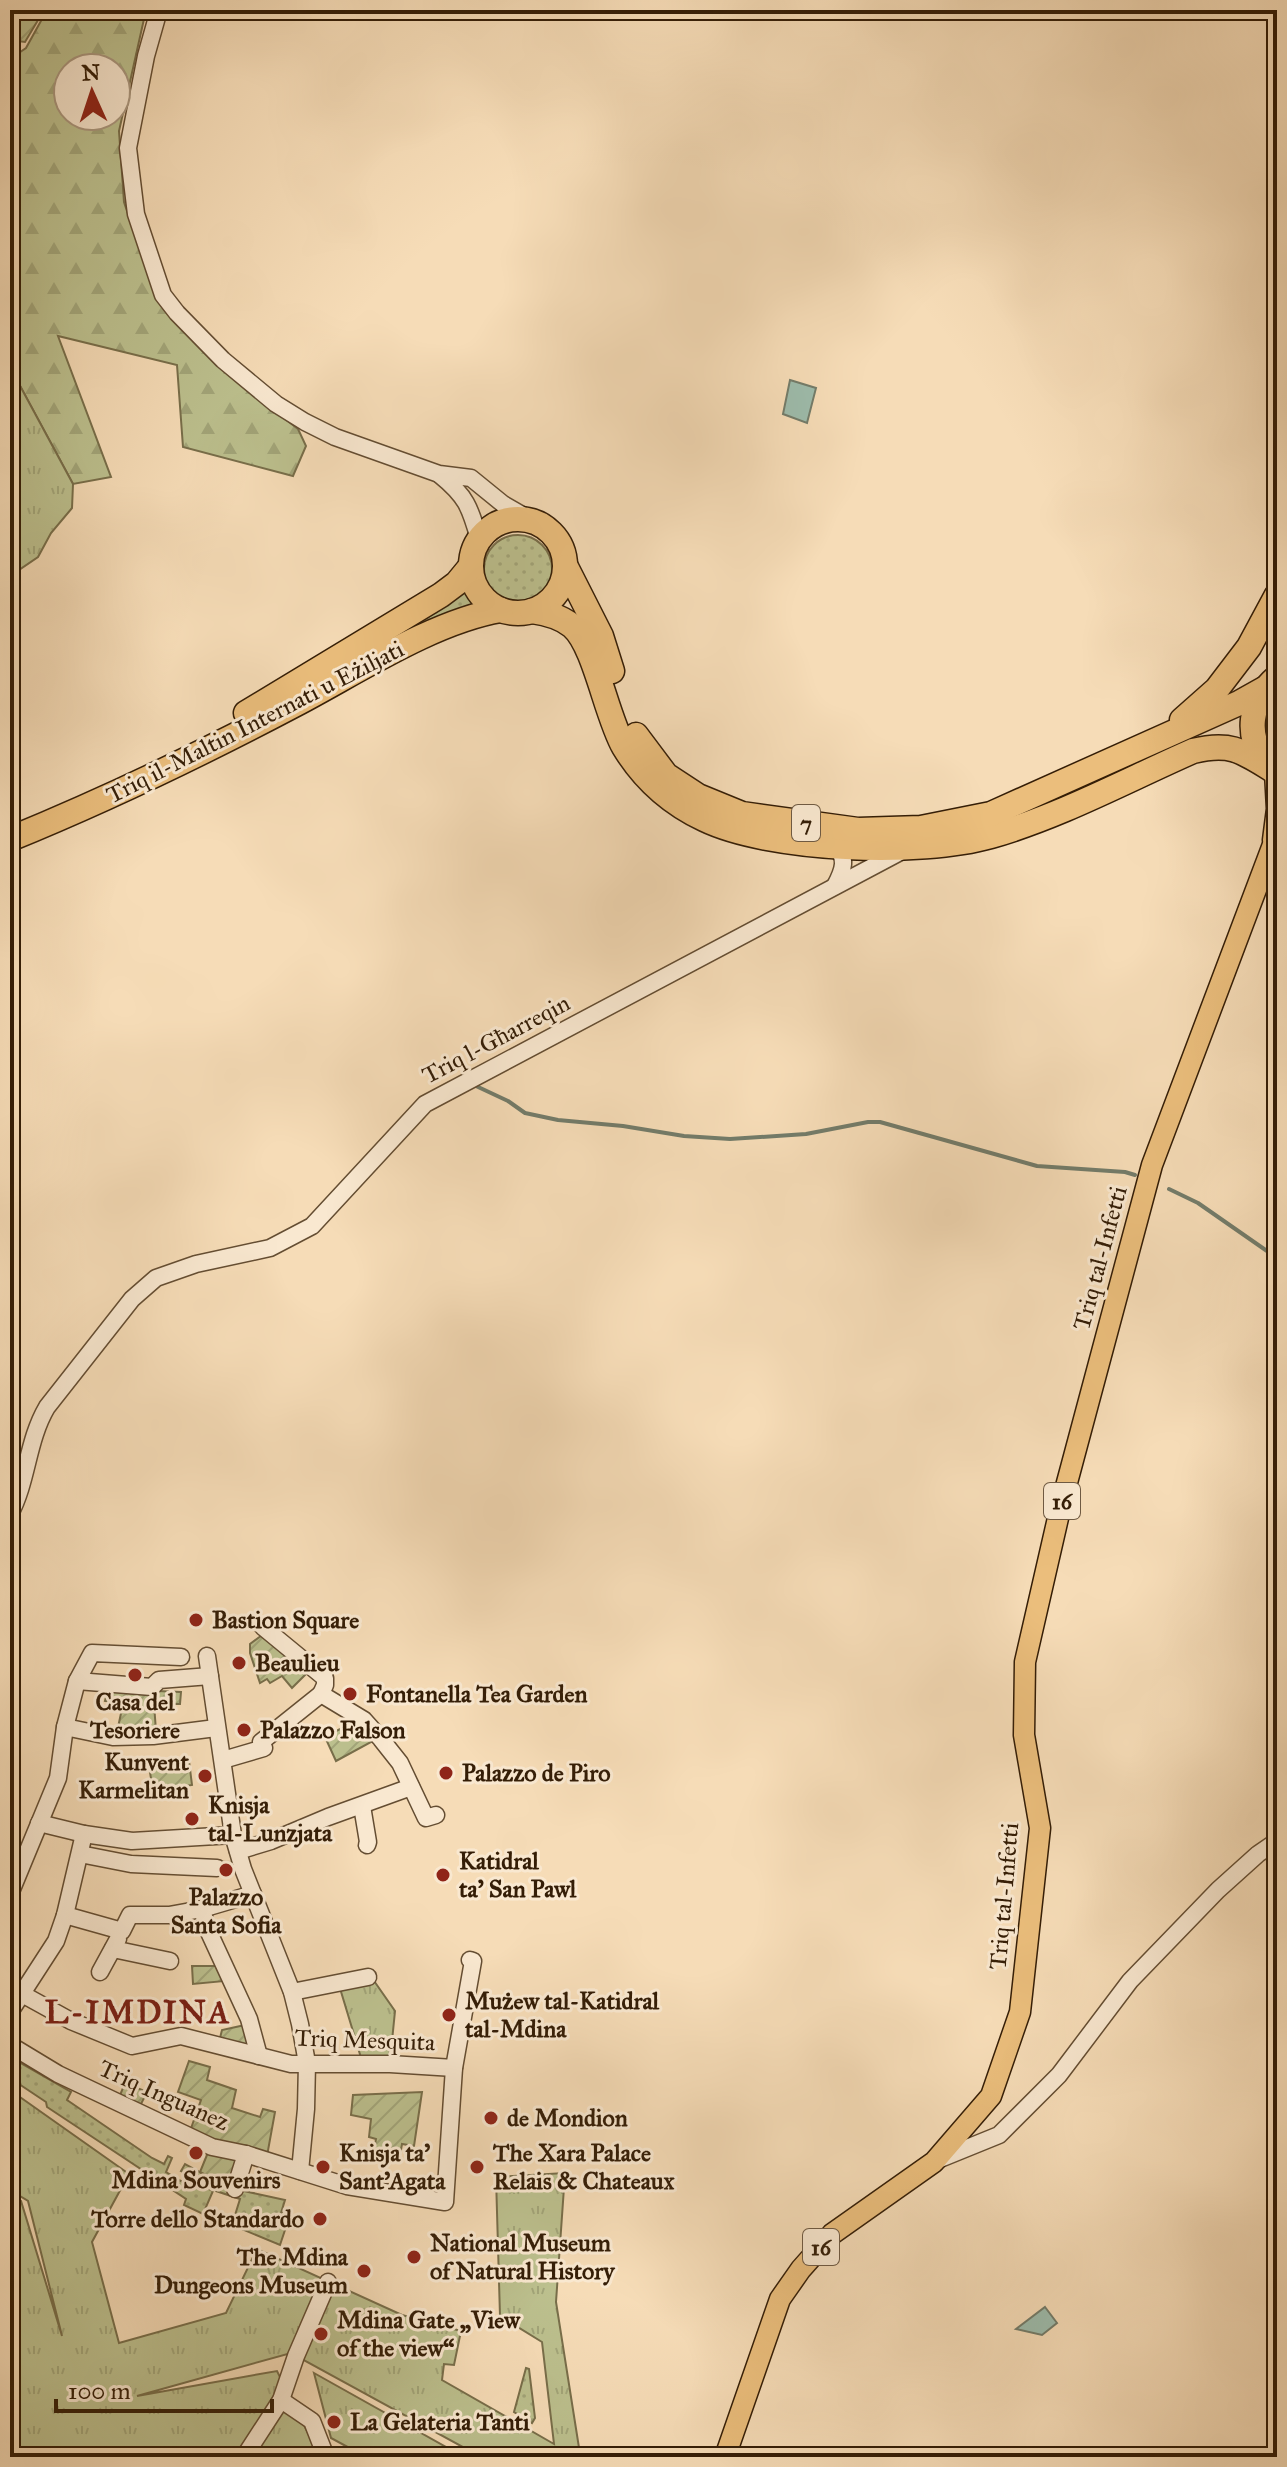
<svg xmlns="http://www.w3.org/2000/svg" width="1287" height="2467" viewBox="0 0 1287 2467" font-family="'IM FELL Great Primer',serif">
	<defs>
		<pattern id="grass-dots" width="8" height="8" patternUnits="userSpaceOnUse" patternTransform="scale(2)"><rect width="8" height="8" fill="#bcc08e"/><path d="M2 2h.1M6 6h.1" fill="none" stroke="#a2a579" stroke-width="1.8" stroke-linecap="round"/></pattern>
		<pattern id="forest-firs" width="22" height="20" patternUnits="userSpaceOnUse" patternTransform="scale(2)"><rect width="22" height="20" fill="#bcc08e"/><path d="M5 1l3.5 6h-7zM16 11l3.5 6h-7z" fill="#a2a579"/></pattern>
		<pattern id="park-tufts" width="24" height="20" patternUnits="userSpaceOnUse" patternTransform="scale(2)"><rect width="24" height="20" fill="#bcc08e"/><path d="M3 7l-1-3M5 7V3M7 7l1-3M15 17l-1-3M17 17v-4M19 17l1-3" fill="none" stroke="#a2a579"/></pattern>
		<pattern id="garden-furrows" width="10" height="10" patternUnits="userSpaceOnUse" patternTransform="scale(2)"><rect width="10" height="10" fill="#bcc08e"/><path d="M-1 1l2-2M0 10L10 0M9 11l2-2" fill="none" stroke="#a2a579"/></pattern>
	</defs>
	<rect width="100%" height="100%" fill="#f6dcb7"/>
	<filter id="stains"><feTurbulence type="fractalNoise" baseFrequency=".0025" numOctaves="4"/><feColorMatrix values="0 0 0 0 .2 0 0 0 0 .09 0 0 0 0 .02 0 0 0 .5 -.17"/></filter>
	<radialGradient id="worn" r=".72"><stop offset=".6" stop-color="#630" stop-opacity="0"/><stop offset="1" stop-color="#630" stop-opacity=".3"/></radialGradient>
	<!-- grass -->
	<g fill="url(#grass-dots)" stroke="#786e4a" stroke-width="2">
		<circle cx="518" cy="569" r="34"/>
		<path d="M462 586 474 604 380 647Z"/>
		<path d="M1277 689V754C1260 728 1261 715 1277 689Z"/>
		<path d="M10 2057 71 2092 67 2100 152 2158 164 2164 168 2156 172 2158 166 2172 191 2187 196 2178 181 2171 185 2164 207 2176 203 2186 213 2191 203 2214 184 2205 186 2199 47 2107 46 2102 10 2078Z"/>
		<path d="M219 2182 235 2189 285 2200 281 2213 290 2215 280 2245 232 2225 240 2199 216 2191Z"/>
		<path d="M526 2368 529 2369 535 2418 532 2423 514 2412Z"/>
	</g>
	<!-- forest -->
	<path fill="url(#forest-firs)" stroke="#786e4a" stroke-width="2" fill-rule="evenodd" d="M47 10H146L119 131 124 202 156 297 245 388 298 429 306 446 293 476 183 447 177 365 58 336 111 477 73 484 12 371 10 59 26 48ZM68 68H116V116H68Z"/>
	<!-- park -->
	<g fill="url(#park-tufts)" stroke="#786e4a" stroke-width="2">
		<path d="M10 340 12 371 73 484 72 508 51 533 38 557 10 576Z"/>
		<path d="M372 1978 395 2011 390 2061H362L339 1985Z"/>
		<path d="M10 2090 129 2174 92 2242 119 2343 226 2313 257 2249 402 2315 461 2331 454 2365 444 2364 442 2380 554 2444 542 2342 500 2316 496 2177 565 2173 556 2302 580 2454 574 2457H481L291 2353 137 2396 277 2371 320 2457H22L10 2429V2195L21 2201 62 2336 28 2201 10 2190Z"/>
		<path d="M314 2373 453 2451 450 2457H366L331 2438Z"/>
	</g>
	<!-- garden -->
	<g fill="url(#garden-furrows)" stroke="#786e4a" stroke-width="2">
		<path d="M10 10H44L25 42 10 40Z"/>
		<path d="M265 1633 310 1670 292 1688 282 1676 270 1683 267 1679 260 1683 250 1653V1644Z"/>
		<path d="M108 1689 181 1692 180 1704H154L156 1731 117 1732 123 1704 105 1701Z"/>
		<path d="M357 1720 373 1741 336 1761 325 1737Z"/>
		<path d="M189 1761 192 1785 153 1791 149 1766Z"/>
		<path d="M192 1966H219L225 1981 193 1984Z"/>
		<path d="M245 2025 253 2052 219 2042 222 2030Z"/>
		<path d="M189 2061 210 2067 207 2080 236 2090 232 2108 260 2117 263 2109 275 2112 267 2156 189 2134 201 2100 178 2092Z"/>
		<path d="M125 2083 147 2092 138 2110 118 2100Z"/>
		<path d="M422 2092 414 2146 402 2144 399 2161 373 2156 376 2139 369 2137 371 2119 351 2115 353 2095Z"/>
		<path d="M209 2150 240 2157 231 2188 200 2172Z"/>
	</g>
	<!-- water -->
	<g fill="#9dbcac" stroke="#737c6a" stroke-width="2">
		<path d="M790 380 816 388 807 423 783 414Z"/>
		<path d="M1045 2307 1057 2323 1042 2335 1016 2329Z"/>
	</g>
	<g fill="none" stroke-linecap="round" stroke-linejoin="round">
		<!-- stream -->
		<g stroke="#737c6a" stroke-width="4">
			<path d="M476 1086 508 1101 525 1113 558 1120 623 1126 684 1136 730 1139 806 1134 868 1122H880L1037 1166 1125 1172 1135 1175"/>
			<path d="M1169 1189 1198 1203 1277 1258"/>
		</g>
		<!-- minor-tunnel -->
		<path stroke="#cfb694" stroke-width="16" stroke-dasharray="16 8" stroke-linecap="butt" d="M217 1868 234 1869"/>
		<!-- minor casing -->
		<g stroke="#644d32" stroke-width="19">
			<g id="minor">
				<path d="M159 10 146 56 128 148 136 214 163 295 177 313 223 360 276 404 305 422 335 437 439 474 471 478 503 504 529 519"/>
				<path d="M440 475C466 496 470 507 479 539"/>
				<path d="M833 846C849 856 843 871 835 886"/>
				<path d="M10 1514C28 1480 27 1441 47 1407L132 1299 156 1278 196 1264 270 1248 312 1226 425 1104 902 851"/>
				<path d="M263 1627 325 1678V1685L321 1694 364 1720 381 1739 400 1763 426 1818 436 1815"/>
				<path d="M207 1656 233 1835 243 1869 292 1992 300 2024 307 2063 306 2109 300 2171"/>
				<path d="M77 1681 152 1687 159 1680 210 1676"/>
				<path d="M65 1727 113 1737 153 1736 216 1728"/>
				<path d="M223 1760 264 1748 261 1742 321 1694"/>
				<path d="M362 1806 368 1842 367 1845"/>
				<path d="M39 1823 84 1834 132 1841 233 1835"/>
				<path d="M238 1851 271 1841 328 1817 411 1787"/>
				<path d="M80 1854 131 1864 217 1868"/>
				<path d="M10 1894 58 1778 65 1727 77 1681 92 1653 181 1657"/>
				<path d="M202 1909 207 1928 249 2019 259 2056"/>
				<path d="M65 1915 122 1931 130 1915H169L202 1909 253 1894"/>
				<path d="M113 1949 170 1961"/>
				<path d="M100 1972 118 1939"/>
				<path d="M292 1992 368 1977"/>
				<path d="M22 1994 71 2021 132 2046 181 2036 291 2064H390L454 2068"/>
				<path d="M10 2012 56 1941 65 1915 84 1834"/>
				<path d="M10 2045 58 2074 212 2147 246 2154 347 2186 445 2202 454 2068 473 1961 470 1960"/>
				<path d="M935 2161 999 2135 1059 2075 1130 1981 1218 1890 1258 1854 1277 1841"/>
				<path d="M235 2189 246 2154"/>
				<path d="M281 2400 312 2421 326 2457"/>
				<path d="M244 2457 281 2400 296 2356 328 2282"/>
			</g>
		</g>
		<!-- major casing -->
		<g stroke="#341d06" stroke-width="23">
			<g id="major">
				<path d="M1273 840 1277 809 1275 772"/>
				<path d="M725 2457 780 2299 801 2269 832 2234 934 2162 991 2096 1020 2012 1040 1828 1024 1735 1025 1662 1061 1505 1152 1165 1277 834"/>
			</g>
		</g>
		<!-- highway casing -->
		<g stroke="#341d06" stroke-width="27">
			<g id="highway">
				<circle cx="518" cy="566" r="47"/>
				<path d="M566 567 601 636 612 671"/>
				<path d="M532 611C546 613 560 616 572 626 595 645 606 716 624 747 644 780 670 803 704 819 770 851 921 856 991 836 1061 816 1127 780 1193 751 1229 742 1241 750 1271 769"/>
				<path d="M246 713 441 595 457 583 471 566"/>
				<path d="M1182 720 1217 689 1249 647 1277 595"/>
				<path d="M636 735 666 775 698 796 742 814 858 830 921 828 991 814 1239 703 1264 689"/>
				<path d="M1268 766C1244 736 1249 701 1277 677"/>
				<path d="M10 839C108 799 203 753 296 704 357 672 434 621 501 610"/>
			</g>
		</g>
		<!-- minor -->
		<use href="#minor" stroke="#f9e8d0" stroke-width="16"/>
		<!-- major -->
		<use href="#major" stroke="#ebbe7c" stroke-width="20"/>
		<!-- highway -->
		<use href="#highway" stroke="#ebbe7c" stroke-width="24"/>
	</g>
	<!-- markers -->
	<g fill="#8f2418" stroke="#f9e8d0" stroke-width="3">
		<circle cx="196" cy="1620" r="8"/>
		<circle cx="239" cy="1663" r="8"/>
		<circle cx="135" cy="1675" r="8"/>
		<circle cx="350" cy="1694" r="8"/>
		<circle cx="244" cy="1730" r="8"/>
		<circle cx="446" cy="1773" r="8"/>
		<circle cx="205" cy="1776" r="8"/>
		<circle cx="192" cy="1819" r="8"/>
		<circle cx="226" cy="1870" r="8"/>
		<circle cx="443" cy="1875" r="8"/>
		<circle cx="449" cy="2015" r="8"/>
		<circle cx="491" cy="2118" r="8"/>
		<circle cx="196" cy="2153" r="8"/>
		<circle cx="323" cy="2167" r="8"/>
		<circle cx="477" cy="2167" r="8"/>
		<circle cx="320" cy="2219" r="8"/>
		<circle cx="414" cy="2257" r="8"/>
		<circle cx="364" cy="2271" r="8"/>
		<circle cx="321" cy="2334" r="8"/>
		<circle cx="334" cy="2422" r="8"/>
	</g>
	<g text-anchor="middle" stroke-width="6" stroke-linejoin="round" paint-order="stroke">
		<!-- shield labels -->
		<g fill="#f9e8d0" stroke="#6f5a43" stroke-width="2">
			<rect x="792" y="805" width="28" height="36" rx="6"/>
			<rect x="1044" y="1483" width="36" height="36" rx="6"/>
			<rect x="803" y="2229" width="36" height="36" rx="6"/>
		</g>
		<g font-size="22" font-weight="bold" fill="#341d06">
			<text x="806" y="831">7</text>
			<text x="1062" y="1509">16</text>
			<text x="821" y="2255">16</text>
		</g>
		<!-- street labels -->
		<g font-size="24" fill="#341d06" stroke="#f9e8d0">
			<text transform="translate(255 722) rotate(-27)" y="8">Triq il-Maltin Internati u Eżiljati</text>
			<text transform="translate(496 1039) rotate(-28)" y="8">Triq l-Għarreqin</text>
			<text transform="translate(1100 1258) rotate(-75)" y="8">Triq tal-Infetti</text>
			<text transform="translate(1004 1896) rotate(-85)" y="8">Triq tal-Infetti</text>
			<text transform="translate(365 2040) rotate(2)" y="8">Triq Mesquita</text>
			<text transform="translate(164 2095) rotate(24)" y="8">Triq Inguanez</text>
		</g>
		<!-- poi labels -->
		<g font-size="24" font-weight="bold" fill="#341d06" stroke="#f9e8d0" text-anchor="start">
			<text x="212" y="1628">Bastion Square</text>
			<text x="255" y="1671">Beaulieu</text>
			<text x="366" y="1702">Fontanella Tea Garden</text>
			<text x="135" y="1710" text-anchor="middle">Casa del<tspan x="135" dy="28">Tesoriere</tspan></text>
			<text x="260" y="1738">Palazzo Falson</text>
			<text x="189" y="1770" text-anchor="end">Kunvent<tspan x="189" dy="28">Karmelitan</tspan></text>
			<text x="462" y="1781">Palazzo de Piro</text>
			<text x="208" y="1813">Knisja<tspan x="208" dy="28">tal-Lunzjata</tspan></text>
			<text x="459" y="1869">Katidral<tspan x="459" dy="28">ta’ San Pawl</tspan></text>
			<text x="226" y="1905" text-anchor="middle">Palazzo<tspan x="226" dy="28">Santa Sofia</tspan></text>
			<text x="465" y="2009">Mużew tal-Katidral<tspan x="465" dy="28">tal-Mdina</tspan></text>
			<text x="507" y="2126">de Mondion</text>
			<text x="339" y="2161">Knisja ta’<tspan x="339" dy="28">Sant'Agata</tspan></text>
			<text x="493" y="2161">The Xara Palace<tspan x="493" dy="28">Relais &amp; Chateaux</tspan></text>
			<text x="196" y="2188" text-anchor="middle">Mdina Souvenirs</text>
			<text x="304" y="2227" text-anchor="end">Torre dello Standardo</text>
			<text x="430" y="2251">National Museum<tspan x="430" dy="28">of Natural History</tspan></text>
			<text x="348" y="2265" text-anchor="end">The Mdina<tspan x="348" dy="28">Dungeons Museum</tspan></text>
			<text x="337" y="2328">Mdina Gate „View<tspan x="337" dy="28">of the view“</tspan></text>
			<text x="350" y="2430">La Gelateria Tanti</text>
		</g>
		<!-- district labels -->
		<g font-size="32" font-weight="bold" letter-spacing="2" fill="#7a1f14" stroke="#f9e8d0">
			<text x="138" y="2023">L-IMDINA</text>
		</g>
	</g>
	<!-- margin -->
	<rect width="1287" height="2467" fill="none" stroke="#f6dcb7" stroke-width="40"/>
	<rect x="12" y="12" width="1263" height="2443" fill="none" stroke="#341d06" stroke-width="4"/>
	<rect x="20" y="20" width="1247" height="2427" fill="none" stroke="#341d06" stroke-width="2"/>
	<!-- north arrow -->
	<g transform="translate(92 92) rotate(357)"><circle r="38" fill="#f9e8d0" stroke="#aa977f" stroke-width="2"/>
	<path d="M0-6L14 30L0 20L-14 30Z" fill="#8f2418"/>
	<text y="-12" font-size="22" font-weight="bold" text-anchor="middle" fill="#341d06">N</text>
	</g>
	<!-- scale -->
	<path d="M56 2399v12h216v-12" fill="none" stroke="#341d06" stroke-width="4"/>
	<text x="68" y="2399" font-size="24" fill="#341d06" stroke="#f9e8d0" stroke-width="6" paint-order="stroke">100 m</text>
	<rect width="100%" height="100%" filter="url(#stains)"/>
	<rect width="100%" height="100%" fill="url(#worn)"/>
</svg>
